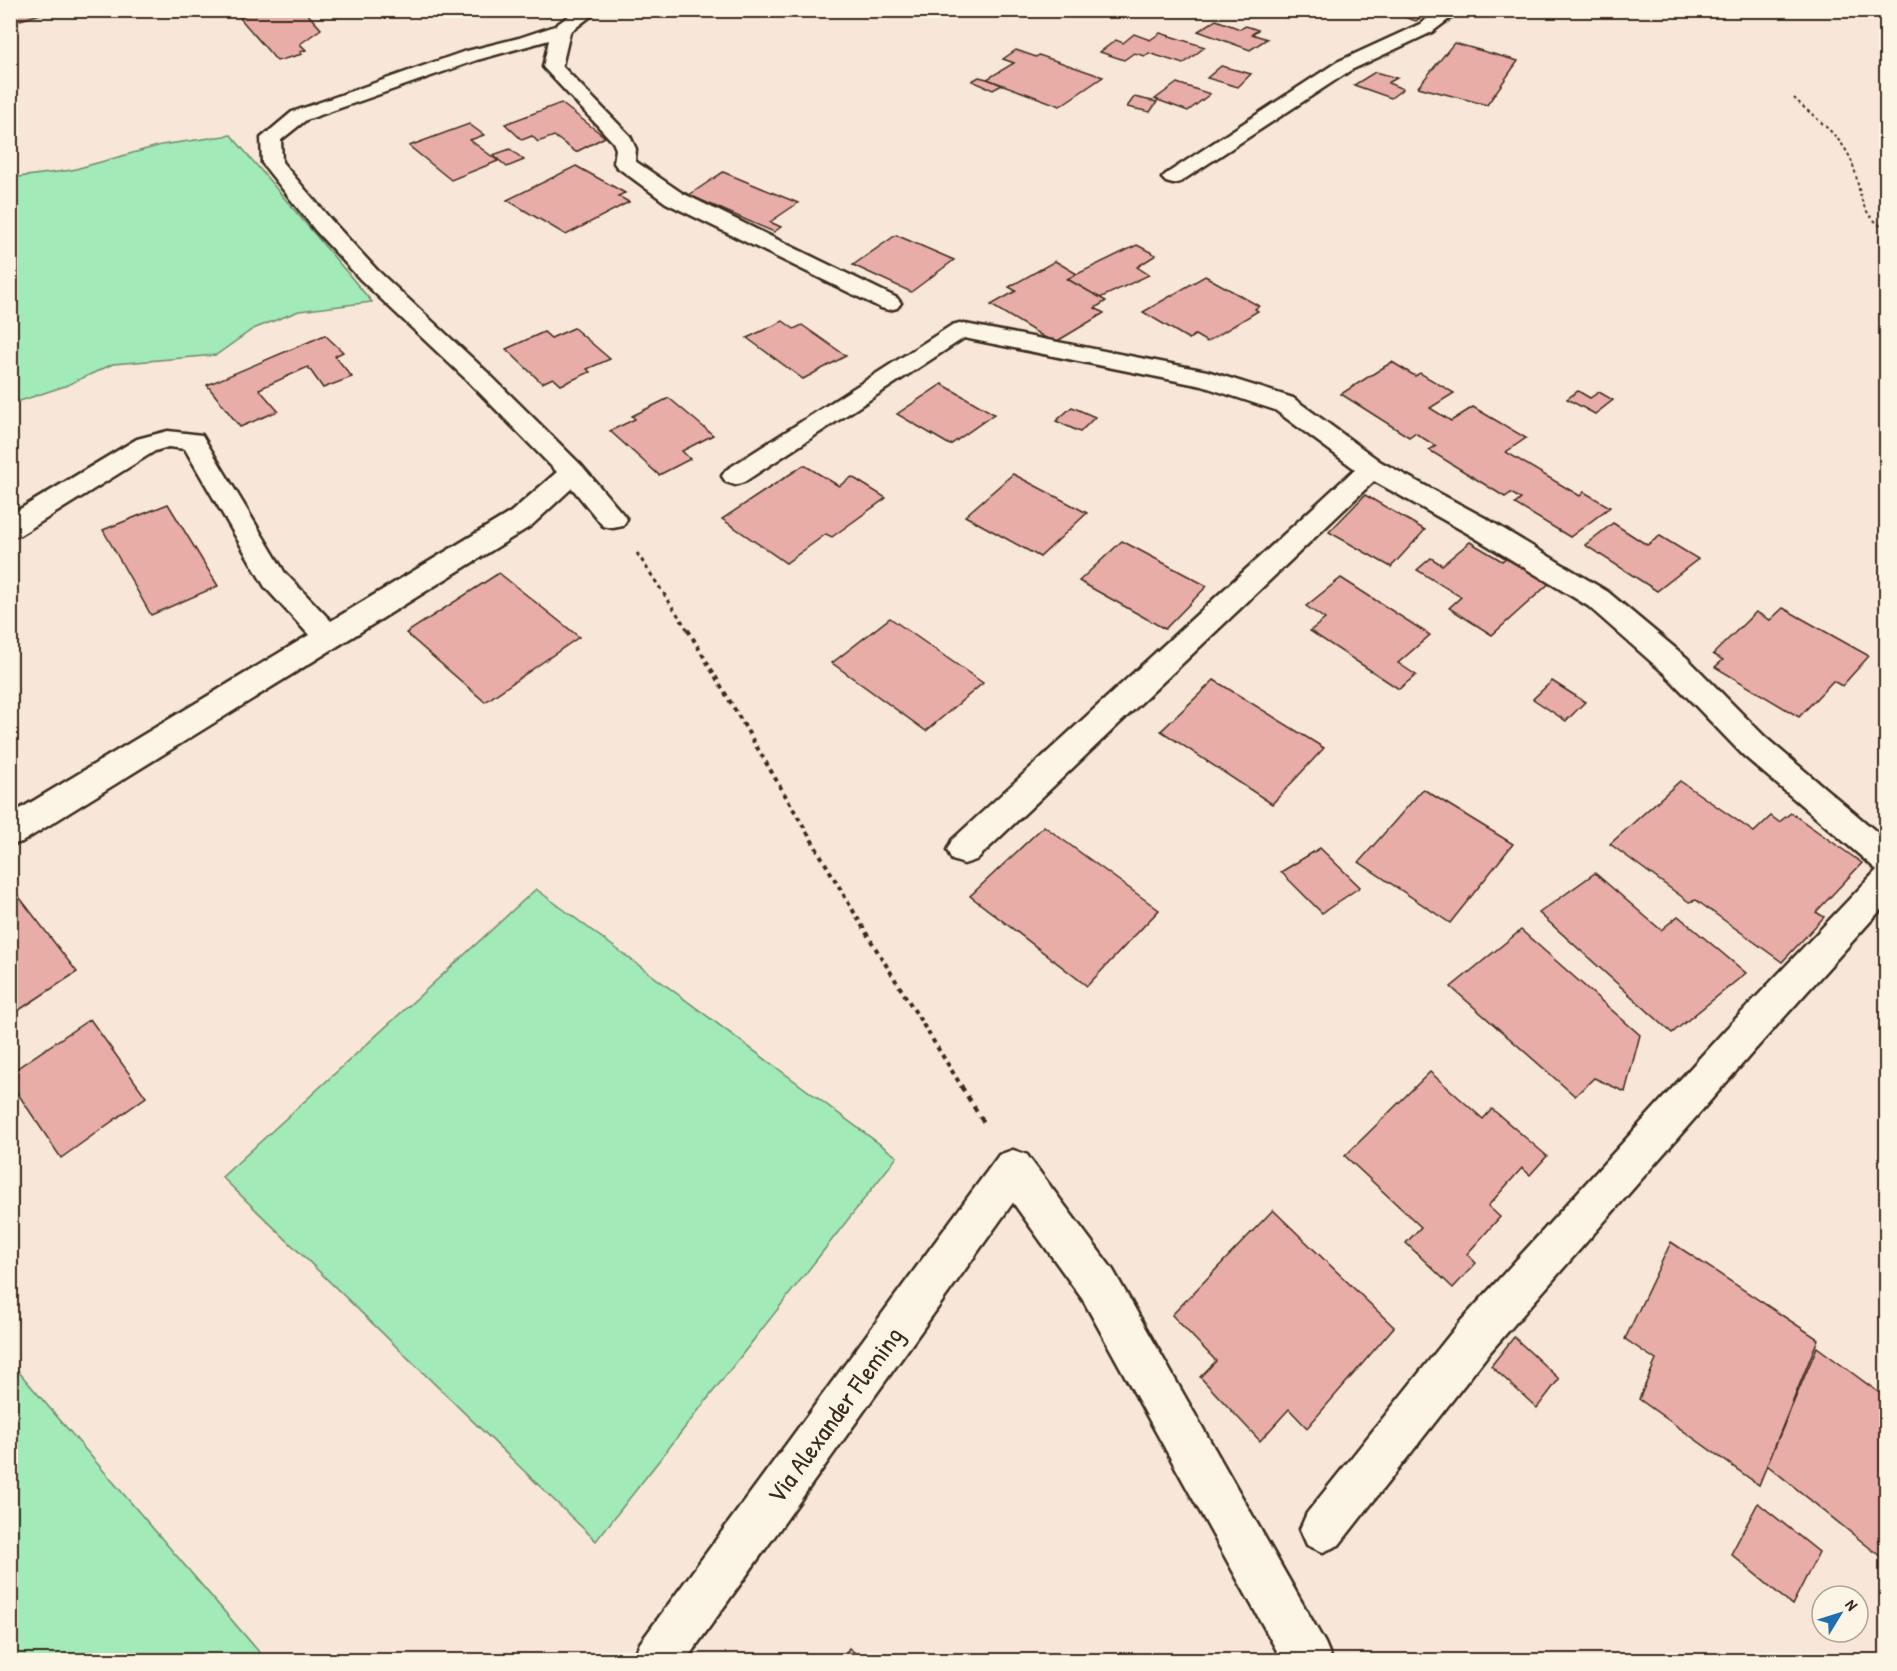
<svg xmlns="http://www.w3.org/2000/svg" width="1897" height="1671" viewBox="0 0 1897 1671" font-family="'Patrick Hand',sans-serif">
	<rect width="100%" height="100%" fill="#f8e7d8"/>
	<filter id="ink" filterUnits="userSpaceOnUse"><feTurbulence type="fractalNoise" baseFrequency=".0167" numOctaves="2"/><feDisplacementMap in="SourceGraphic" scale="12" xChannelSelector="R" yChannelSelector="G"/><feConvolveMatrix kernelMatrix="1 2 1 2 8 2 1 2 1" color-interpolation-filters="sRGB"/></filter>
	<g filter="url(#ink)">
		<!-- green -->
		<g fill="#a2eab7" stroke="#6e8a6a" stroke-width="1.5">
			<path d="M231 135 372 302 299 311 253 329 216 355 113 364 65 386 11 404V178L72 170 161 145Z"/>
			<path d="M536 889 897 1157 596 1541 222 1177Z"/>
			<path d="M11 1363 266 1660H11Z"/>
		</g>
		<!-- building -->
		<g fill="#e8ada6" stroke="#3b2a1e" stroke-width="1.5">
			<path d="M10 10H54L10 23Z"/>
			<path d="M265 10H304L321 29 300 44 306 50 300 52 302 54 277 61 239 17Z"/>
			<path d="M443 10H480L452 19Z"/>
			<path d="M1409 10H1430L1416 21 1401 16Z"/>
			<path d="M1216 20 1240 29 1246 26 1258 30 1252 34 1267 39 1250 50 1198 31Z"/>
			<path d="M1160 33 1205 47 1183 64 1149 53 1145 56 1134 53 1124 60 1100 52 1116 40 1123 43 1134 34 1150 40Z"/>
			<path d="M1454 43 1518 61 1487 105 1418 87Z"/>
			<path d="M1016 50 1036 57 1039 55 1103 77 1060 106 987 79 1014 63 1003 59Z"/>
			<path d="M1221 66 1251 74 1238 87 1207 78Z"/>
			<path d="M1375 72 1397 78 1388 83 1403 89 1391 98 1354 85Z"/>
			<path d="M979 77 987 79 1002 85 993 90 972 81Z"/>
			<path d="M1177 83 1210 94 1188 111 1155 99Z"/>
			<path d="M1134 97 1157 102 1150 112 1127 107Z"/>
			<path d="M561 103 605 137 576 152 554 136 538 142 532 136 522 140 505 124Z"/>
			<path d="M469 124 484 135 470 140 498 161 451 180 409 146Z"/>
			<path d="M510 149 524 160 507 167 493 155Z"/>
			<path d="M576 166 625 193 618 196 629 202 566 235 507 200Z"/>
			<path d="M723 172 798 203 770 222 781 227 774 232 689 195Z"/>
			<path d="M896 235 954 260 911 292 853 265Z"/>
			<path d="M1137 245 1156 255 1137 267 1149 275 1100 298 1067 279Z"/>
			<path d="M1055 261 1077 274 1067 279 1106 301 1095 308 1104 313 1054 343 991 305 1016 291 1009 287Z"/>
			<path d="M1205 276 1259 306 1255 309 1258 311 1207 342 1195 335 1189 339 1143 312Z"/>
			<path d="M783 321 794 329 802 325 846 356 803 379 747 338Z"/>
			<path d="M574 328 610 359 587 369 590 372 561 385 553 378 542 383 506 349 544 332 551 338Z"/>
			<path d="M325 335 343 352 335 356 352 377 323 388 308 367 259 389 278 411 240 427 207 385Z"/>
			<path d="M1392 362 1415 376 1420 373 1454 393 1430 408 1451 421 1473 407 1526 438 1506 452 1580 496 1584 492 1610 507 1570 537 1515 504 1521 499 1511 493 1505 497 1429 450 1436 446 1415 433 1409 437 1341 394Z"/>
			<path d="M942 384 994 414 950 445 897 414Z"/>
			<path d="M1578 391 1590 398 1599 392 1613 400 1595 414 1567 399Z"/>
			<path d="M669 398 713 435 682 451 690 459 659 475 610 431 635 419 632 416Z"/>
			<path d="M1072 407 1095 417 1080 432 1056 421Z"/>
			<path d="M804 465 839 486 852 477 886 498 832 537 826 534 786 563 722 519Z"/>
			<path d="M1013 474 1087 513 1040 557 965 516Z"/>
			<path d="M1365 495 1425 530 1391 567 1329 532Z"/>
			<path d="M168 504 218 586 151 615 103 530Z"/>
			<path d="M1613 523 1647 545 1660 536 1698 559 1657 591 1585 545Z"/>
			<path d="M1122 541 1207 586 1165 629 1079 581Z"/>
			<path d="M1470 542 1502 561 1510 554 1553 580 1492 635 1449 608 1461 597 1417 570 1431 558 1442 565Z"/>
			<path d="M499 573 579 637 485 702 406 633Z"/>
			<path d="M1341 578 1430 635 1398 663 1416 675 1399 689 1310 631 1325 619 1306 606Z"/>
			<path d="M1783 608 1869 656 1842 686 1833 681 1799 717 1715 667 1723 660 1713 654 1756 612 1770 620Z"/>
			<path d="M890 618 983 683 926 731 832 663Z"/>
			<path d="M1214 680 1324 748 1272 804 1161 731Z"/>
			<path d="M1552 681 1585 702 1566 721 1533 699Z"/>
			<path d="M1680 781 1754 832 1771 816 1779 822 1791 813 1862 863 1816 912 1824 917 1782 962 1696 900 1689 902 1610 844Z"/>
			<path d="M1423 789 1513 844 1450 923 1359 862Z"/>
			<path d="M1044 826 1159 910 1087 986 970 896Z"/>
			<path d="M1320 848 1360 887 1322 913 1281 872Z"/>
			<path d="M1595 873 1661 930 1678 916 1746 973 1672 1033 1539 913Z"/>
			<path d="M10 885 77 972 10 1016Z"/>
			<path d="M1521 930 1640 1035 1625 1092 1594 1078 1575 1096 1451 987Z"/>
			<path d="M90 1019 146 1097 61 1158 10 1082V1073Z"/>
			<path d="M1430 1072 1483 1119 1492 1109 1547 1156 1530 1175 1522 1168 1488 1206 1500 1217 1467 1254 1476 1263 1453 1288 1406 1243 1421 1227 1345 1156Z"/>
			<path d="M1273 1210 1394 1327 1307 1428 1289 1409 1260 1441 1200 1377 1216 1361 1172 1315Z"/>
			<path d="M1671 1242 1818 1339 1759 1485 1639 1399 1656 1360 1625 1339Z"/>
			<path d="M1514 1337 1559 1379 1537 1408 1491 1366Z"/>
			<path d="M1817 1347 1886 1398V1561L1767 1465Z"/>
			<path d="M1758 1503 1819 1552 1792 1605 1731 1554Z"/>
			<path d="M849 1648 864 1660H842Z"/>
		</g>
		<g fill="none" stroke-linecap="round" stroke-linejoin="round">
			<!-- service casing -->
			<g stroke="#3b2a1e" stroke-width="5">
				<path id="service" d="M1013 1150 1027 1155 1033 1169 1027 1183 686 1660H633L640 1643 999 1155Z"/>
			</g>
			<!-- minor casing -->
			<g stroke="#3b2a1e" stroke-width="5">
				<g id="minor">
					<path d="M577 10H599L570 32 562 66 630 136 636 149 635 161 682 193 897 298 901 303 897 308 889 310 881 308 666 203 617 167 614 163 616 149 613 142 543 67 549 40 477 60 306 120 281 140 282 162 331 220 377 270 486 371 582 466 627 519 623 526 613 528 603 526 572 488 531 526 22 842 10 845V815L309 635 265 587 185 449 168 447 155 451 20 535 10 537V515L137 439 168 431 202 435 285 573 331 621 511 512 557 472 468 381 361 280 315 230 262 163 261 138 292 112 463 52 519 38 555 26Z"/>
					<path d="M1439 10H1461L1432 32 1351 70 1180 182 1173 184 1166 182 1162 178 1166 174 1337 62 1420 24Z"/>
					<path d="M960 323 1207 371 1293 398 1381 462 1487 519 1608 592 1687 658 1765 737 1886 840V904L1752 1053 1490 1352 1339 1545 1323 1552 1307 1545 1300 1529 1307 1513 1460 1322 1726 1029 1877 870 1743 755 1665 674 1588 606 1467 533 1374 481 976 860 964 864 952 860 947 850 952 840 1355 469 1275 410 1202 386 964 338 744 482 735 485 726 482 722 476 726 470 952 325Z"/>
					<path d="M1013 1150 1027 1155 1113 1270 1325 1643 1332 1660H1282L1083 1300 999 1183 993 1169 999 1155Z"/>
				</g>
			</g>
			<!-- path-far3 -->
			<path stroke="#3b2a1e" stroke-width="2" stroke-dasharray="3 3" stroke-linecap="butt" d="M1794 98C1811 115 1835 131 1847 152 1864 181 1852 210 1886 229"/>
			<!-- path-far2 -->
			<path stroke="#3b2a1e" stroke-width="3" stroke-dasharray="4 4" stroke-linecap="butt" d="M637 553 689 632"/>
			<!-- path-far1 -->
			<path stroke="#3b2a1e" stroke-width="4" stroke-dasharray="4.5 4.5" stroke-linecap="butt" d="M688 630 868 936 962 1087"/>
			<!-- path -->
			<path stroke="#3b2a1e" stroke-width="4.5" stroke-dasharray="6 6" stroke-linecap="butt" d="M961 1086 986 1126"/>
			<!-- service -->
			<use href="#service" fill="#fcf5e5" fill-rule="evenodd"/>
			<!-- minor -->
			<use href="#minor" fill="#fcf5e5" fill-rule="evenodd"/>
		</g>
	</g>
	<g text-anchor="middle" stroke-width="5" stroke-linejoin="round" paint-order="stroke">
		<!-- near-street labels -->
		<g font-size="26" fill="#3b2a1e" stroke="#fcf5e5">
			<text transform="translate(835 1415) rotate(-54)" y="9">Via Alexander Fleming</text>
		</g>
	</g>
	<!-- margin -->
	<rect width="1897" height="1671" fill="none" stroke="#fcf5e5" stroke-width="36"/>
	<rect x="18" y="18" width="1861" height="1635" fill="none" stroke="#3b2a1e" stroke-width="2" filter="url(#ink)"/>
	<!-- north arrow -->
	<g transform="translate(1840 1614) rotate(52)"><circle r="28" fill="#fcf5e5" stroke="#afa495" stroke-width="1.5"/>
	<path d="M0-4.5L10 22L0 15L-10 22Z" fill="#1f6fb2"/>
	<text y="-9" font-size="16" font-weight="bold" text-anchor="middle" fill="#3b2a1e">N</text>
	</g>
</svg>
